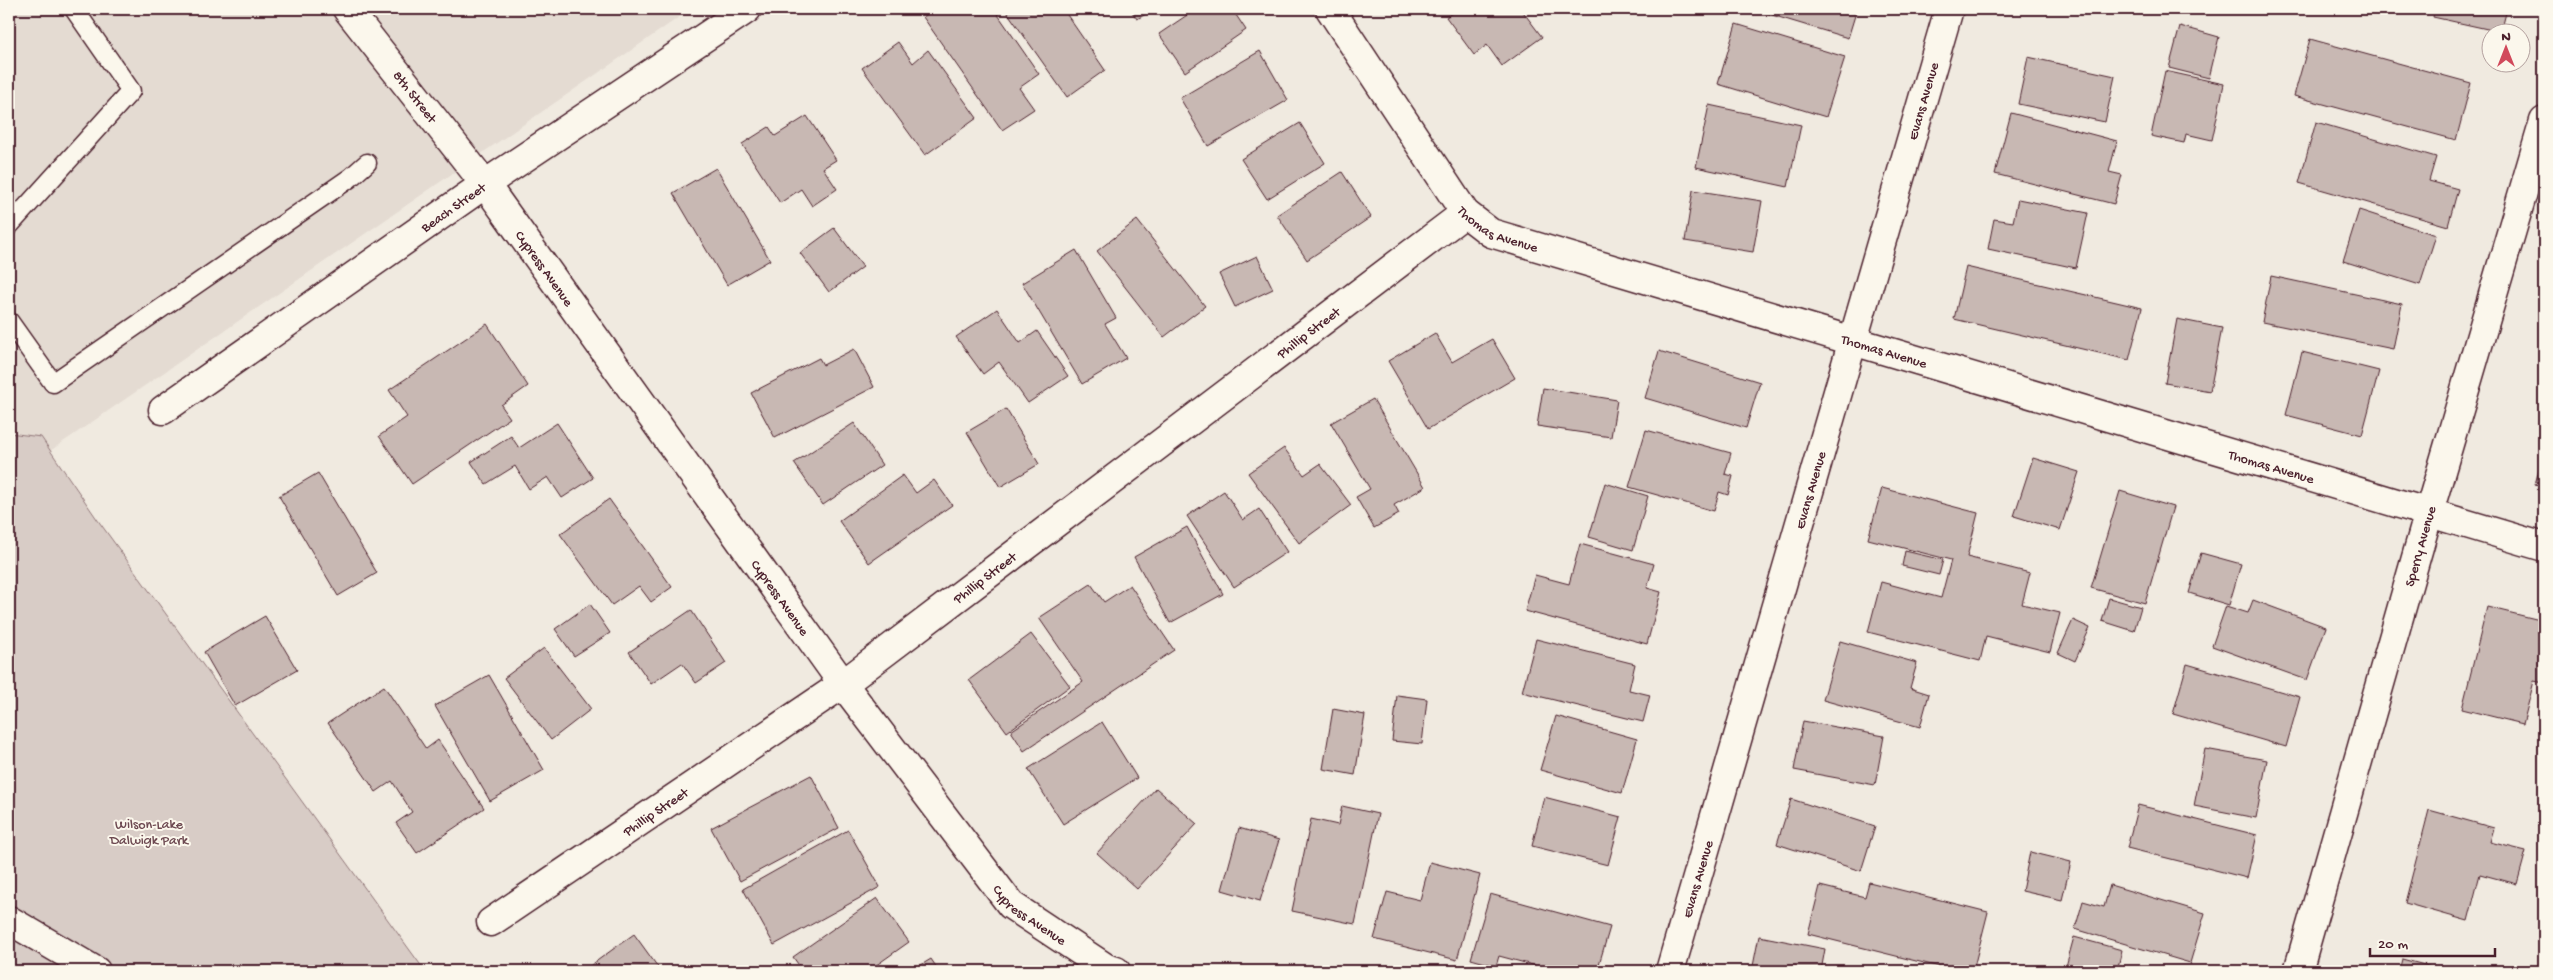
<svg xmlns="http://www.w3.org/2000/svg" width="2553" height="980" viewBox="0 0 2553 980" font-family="'Gochi Hand',sans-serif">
	<rect width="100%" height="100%" fill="#f0eae0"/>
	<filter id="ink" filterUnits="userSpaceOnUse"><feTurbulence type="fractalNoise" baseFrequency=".02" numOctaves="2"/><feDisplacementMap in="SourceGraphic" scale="10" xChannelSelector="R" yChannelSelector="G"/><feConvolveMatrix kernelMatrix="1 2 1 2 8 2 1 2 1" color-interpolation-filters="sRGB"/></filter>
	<g filter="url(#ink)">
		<!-- built -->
		<path fill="#e4dbd2" d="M9 9H691L50 451 41 437 9 433Z"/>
		<!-- green -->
		<path fill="#d8ccc6" stroke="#917678" d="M9 433 41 437 97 519 425 971H9Z"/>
		<!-- building -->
		<g fill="#c8b8b3" stroke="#4a1f2b">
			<path d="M935 9H994L1039 74 1019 88 1034 109 1002 130 923 17Z"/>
			<path d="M1005 9H1063L1105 70 1067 97Z"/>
			<path d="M1130 9H1155L1137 19Z"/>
			<path d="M1196 9H1232L1246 30 1185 72 1159 34Z"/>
			<path d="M1458 9H1521L1542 37 1502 66 1487 45 1474 55 1446 17Z"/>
			<path d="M1752 9H1857L1848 38Z"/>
			<path d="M2435 9H2507L2501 32 2433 17Z"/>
			<path d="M1736 24 1845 57 1826 117 1718 84Z"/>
			<path d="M2180 26 2219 37 2209 78 2169 68Z"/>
			<path d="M2310 39 2471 83 2456 140 2294 96Z"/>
			<path d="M898 42 913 63 928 50 977 118 925 155 862 68Z"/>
			<path d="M1260 51 1288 100 1208 146 1180 98Z"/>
			<path d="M2028 57 2115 76 2105 122 2018 104Z"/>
			<path d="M2165 71 2224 84 2212 140 2186 134 2184 143 2151 136Z"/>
			<path d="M1709 105 1801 125 1788 187 1696 167Z"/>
			<path d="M2011 113 2117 141 2109 172 2122 175 2114 204 1995 174Z"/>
			<path d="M807 116 836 160 823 168 837 189 812 206 801 189 780 203 742 144 769 127 775 136Z"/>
			<path d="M2316 122 2436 157 2429 181 2458 189 2448 226 2299 183Z"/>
			<path d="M1300 123 1325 163 1267 199 1241 159Z"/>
			<path d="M716 168 770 260 727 285 673 193Z"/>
			<path d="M1342 172 1371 217 1307 260 1277 215Z"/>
			<path d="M1693 190 1762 201 1753 252 1685 241Z"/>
			<path d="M2018 199 2088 213 2076 268 1988 249 1994 219 2013 222Z"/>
			<path d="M2359 210 2436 235 2420 285 2343 261Z"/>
			<path d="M1137 220 1205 306 1164 337 1097 251Z"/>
			<path d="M834 228 863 267 829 292 800 253Z"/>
			<path d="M1076 250 1116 318 1105 324 1126 358 1082 384 1022 283Z"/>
			<path d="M1257 256 1273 289 1235 307 1219 274Z"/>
			<path d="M1966 267 2142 308 2129 360 1954 319Z"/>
			<path d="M2271 276 2402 304 2393 349 2262 322Z"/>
			<path d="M997 309 1020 343 1037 331 1068 376 1028 403 999 362 983 374 956 337Z"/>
			<path d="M2177 319 2222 328 2210 391 2165 383Z"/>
			<path d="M487 324 528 386 501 405 510 418 412 484 379 436 407 417 389 390Z"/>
			<path d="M1435 333 1452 362 1492 339 1515 378 1428 429 1388 361Z"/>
			<path d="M854 349 874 387 775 438 751 393 819 358 823 365Z"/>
			<path d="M1659 351 1760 382 1746 428 1645 398Z"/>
			<path d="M2302 352 2379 371 2362 435 2286 415Z"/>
			<path d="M1543 388 1617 400 1611 437 1537 426Z"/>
			<path d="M1373 399 1425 487 1394 505 1399 514 1374 528 1356 497 1370 489 1331 423Z"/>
			<path d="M1006 409 1039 464 1000 487 967 432Z"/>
			<path d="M557 423 593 478 562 498 548 477 529 489 515 466 486 484 471 462 511 436 519 448Z"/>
			<path d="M854 423 882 465 823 505 794 463Z"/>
			<path d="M1646 430 1731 453 1725 474 1733 476 1728 495 1719 492 1714 511 1629 487Z"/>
			<path d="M1284 448 1304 475 1320 464 1351 505 1299 543 1248 473Z"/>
			<path d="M2544 452V487L2535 484Z"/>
			<path d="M2033 458 2079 472 2060 530 2014 516Z"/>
			<path d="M318 473 377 573 338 596 279 496Z"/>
			<path d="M903 475 916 493 934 480 952 505 869 563 839 521Z"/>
			<path d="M1605 483 1648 496 1633 550 1589 537Z"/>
			<path d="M1882 488 1978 513 1967 557 2030 573 2022 604 2060 613 2050 652 1986 636 1980 661 1868 632 1881 582 1941 598 1951 560 1868 539Z"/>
			<path d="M1224 491 1243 520 1259 509 1287 552 1234 587 1187 516Z"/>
			<path d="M2120 491 2173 507 2145 603 2091 588Z"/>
			<path d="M609 499 672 587 651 602 639 586 612 605 560 534Z"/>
			<path d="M1187 527 1223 594 1170 623 1134 557Z"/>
			<path d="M1580 544 1654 564 1647 588 1661 592 1647 644 1525 611 1535 575 1569 584Z"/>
			<path d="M1905 551 1943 560 1939 575 1902 566Z"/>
			<path d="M2201 553 2241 564 2229 605 2189 593Z"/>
			<path d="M1091 584 1104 602 1130 585 1174 650 1024 751 1011 731 1083 682 1039 618Z"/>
			<path d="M2109 598 2141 607 2134 631 2102 621Z"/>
			<path d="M2253 600 2326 627 2307 680 2212 646 2226 606 2248 613Z"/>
			<path d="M590 604 610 633 574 656 555 629Z"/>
			<path d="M2487 607 2544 621V683L2534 681 2523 724 2462 709Z"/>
			<path d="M691 610 726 663 696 683 682 663 651 684 629 652Z"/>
			<path d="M265 616 297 670 235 706 204 652Z"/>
			<path d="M2073 620 2090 628 2075 661 2058 653Z"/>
			<path d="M1031 634 1070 686 1007 732 969 680Z"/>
			<path d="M1536 639 1635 664 1629 690 1650 695 1643 722 1522 692Z"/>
			<path d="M1840 641 1917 663 1910 688 1929 694 1920 727 1823 700Z"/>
			<path d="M544 648 591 709 551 740 504 678Z"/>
			<path d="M2187 664 2300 697 2286 747 2173 714Z"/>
			<path d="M489 675 544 770 490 801 435 706Z"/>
			<path d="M384 686 426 749 438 740 484 808 417 853 396 823 412 812 392 781 376 792 328 723Z"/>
			<path d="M1397 695 1427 699 1422 744 1392 741Z"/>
			<path d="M1333 709 1365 715 1355 775 1323 769Z"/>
			<path d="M1556 716 1637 739 1622 793 1540 770Z"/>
			<path d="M1803 721 1884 736 1875 785 1794 770Z"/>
			<path d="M1102 722 1137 778 1063 824 1028 769Z"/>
			<path d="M2205 749 2267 760 2256 818 2194 806Z"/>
			<path d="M811 775 839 828 740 881 711 828Z"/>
			<path d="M1156 788 1197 824 1137 889 1097 853Z"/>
			<path d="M1544 797 1621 817 1608 865 1532 846Z"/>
			<path d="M1791 799 1875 826 1861 871 1777 844Z"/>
			<path d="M2138 805 2257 835 2247 878 2127 848Z"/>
			<path d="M1342 806 1378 814 1355 924 1292 911 1311 819 1338 825Z"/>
			<path d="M2429 810 2494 828 2490 842 2526 851 2517 884 2480 874 2468 921 2405 903Z"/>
			<path d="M1239 828 1279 840 1260 901 1222 890Z"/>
			<path d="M848 830 880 887 774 945 743 889Z"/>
			<path d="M2030 852 2071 862 2062 900 2022 891Z"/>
			<path d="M1430 862 1480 875 1457 960 1374 939 1387 892 1420 900Z"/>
			<path d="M1869 882 1988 912 1973 971H1956L1808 934 1820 886 1865 897Z"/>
			<path d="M2110 885 2205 913 2190 963 2075 929 2083 901 2104 907Z"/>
			<path d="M1490 894 1610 927 1597 971H1539L1540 967 1499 956 1496 966 1471 959Z"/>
			<path d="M877 898 909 942 868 971H803L793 957Z"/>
			<path d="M634 934 660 970 583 971Z"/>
			<path d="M1759 936 1825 949 1821 971H1752Z"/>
			<path d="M2074 937 2122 950 2117 971 2065 970Z"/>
			<path d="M931 959 939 971H911Z"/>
			<path d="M2402 959 2447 971H2399Z"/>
		</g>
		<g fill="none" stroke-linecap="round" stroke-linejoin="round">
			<!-- service casing -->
			<g stroke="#4a1f2b" stroke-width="21">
				<g id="service">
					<path d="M9 226 131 91 74 9"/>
					<path d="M9 321 53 383 350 178 367 163"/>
				</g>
			</g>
			<!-- minor casing -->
			<g stroke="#4a1f2b" stroke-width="31">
				<g id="minor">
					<path id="s1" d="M347 9 485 184 843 684 1011 905 1106 968 1116 971"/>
					<path id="s2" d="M1330 9 1465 213 1491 233 2544 547"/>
					<path id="s3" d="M163 410 485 184 747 9"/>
					<path id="s4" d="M491 922 843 684 1465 213"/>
					<path id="s5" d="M1670 971 1949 9"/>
					<path id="s6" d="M2298 971 2429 512 2544 121"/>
				</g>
			</g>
			<!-- primary casing -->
			<g stroke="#4a1f2b" stroke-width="31">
				<path id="primary" d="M9 920 96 971"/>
			</g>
			<!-- service -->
			<use href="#service" stroke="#fbf7ec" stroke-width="18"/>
			<!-- minor -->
			<use href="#minor" stroke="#fbf7ec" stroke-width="28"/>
			<!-- primary -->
			<use href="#primary" stroke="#fbf7ec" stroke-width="28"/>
		</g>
	</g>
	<g text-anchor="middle" stroke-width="4" stroke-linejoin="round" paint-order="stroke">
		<!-- street labels -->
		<g font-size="14" fill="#4a1f2b" stroke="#fbf7ec">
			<text dy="5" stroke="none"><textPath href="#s1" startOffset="111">8th Street</textPath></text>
			<text dy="5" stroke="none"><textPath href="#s5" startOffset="906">Evans Avenue</textPath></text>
			<text dy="5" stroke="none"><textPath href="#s3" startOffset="354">Beach Street</textPath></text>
			<text dy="5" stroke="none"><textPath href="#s2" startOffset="282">Thomas Avenue</textPath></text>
			<text dy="5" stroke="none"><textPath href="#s1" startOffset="326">Cypress Avenue</textPath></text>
			<text dy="5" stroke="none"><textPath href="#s4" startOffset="1008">Phillip Street</textPath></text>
			<text dy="5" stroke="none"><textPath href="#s2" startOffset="688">Thomas Avenue</textPath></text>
			<text dy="5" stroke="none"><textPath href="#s2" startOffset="1092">Thomas Avenue</textPath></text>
			<text dy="5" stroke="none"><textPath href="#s5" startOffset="501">Evans Avenue</textPath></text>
			<text dy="5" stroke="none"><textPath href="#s6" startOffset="442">Sperry Avenue</textPath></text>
			<text dy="5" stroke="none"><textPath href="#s4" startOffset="602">Phillip Street</textPath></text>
			<text dy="5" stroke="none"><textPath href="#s1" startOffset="731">Cypress Avenue</textPath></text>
			<text dy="5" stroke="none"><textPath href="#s4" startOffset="198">Phillip Street</textPath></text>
			<text dy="5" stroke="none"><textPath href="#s5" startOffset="96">Evans Avenue</textPath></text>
			<text dy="5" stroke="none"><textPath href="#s1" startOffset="1136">Cypress Avenue</textPath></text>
		</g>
		<!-- park labels -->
		<g font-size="14" fill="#6e4a52" stroke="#fbf7ec">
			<text x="149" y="828">Wilson-Lake<tspan x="149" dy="16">Dalwigk Park</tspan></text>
		</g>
	</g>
	<!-- margin -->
	<rect width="2553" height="980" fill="none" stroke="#fbf7ec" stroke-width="30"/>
	<rect x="15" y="15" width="2523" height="950" fill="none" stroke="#4a1f2b" stroke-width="2" filter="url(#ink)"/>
	<!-- north arrow -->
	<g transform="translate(2506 48)"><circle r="24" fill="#fbf7ec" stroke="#b4a19f"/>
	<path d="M0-4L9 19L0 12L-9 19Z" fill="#d1495b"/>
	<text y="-8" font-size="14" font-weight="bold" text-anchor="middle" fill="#4a1f2b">N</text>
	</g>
	<!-- scale -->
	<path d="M2370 948v8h125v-8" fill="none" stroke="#4a1f2b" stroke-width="2.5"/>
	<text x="2378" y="948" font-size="15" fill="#4a1f2b" stroke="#fbf7ec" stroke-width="4" paint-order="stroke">20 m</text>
</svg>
